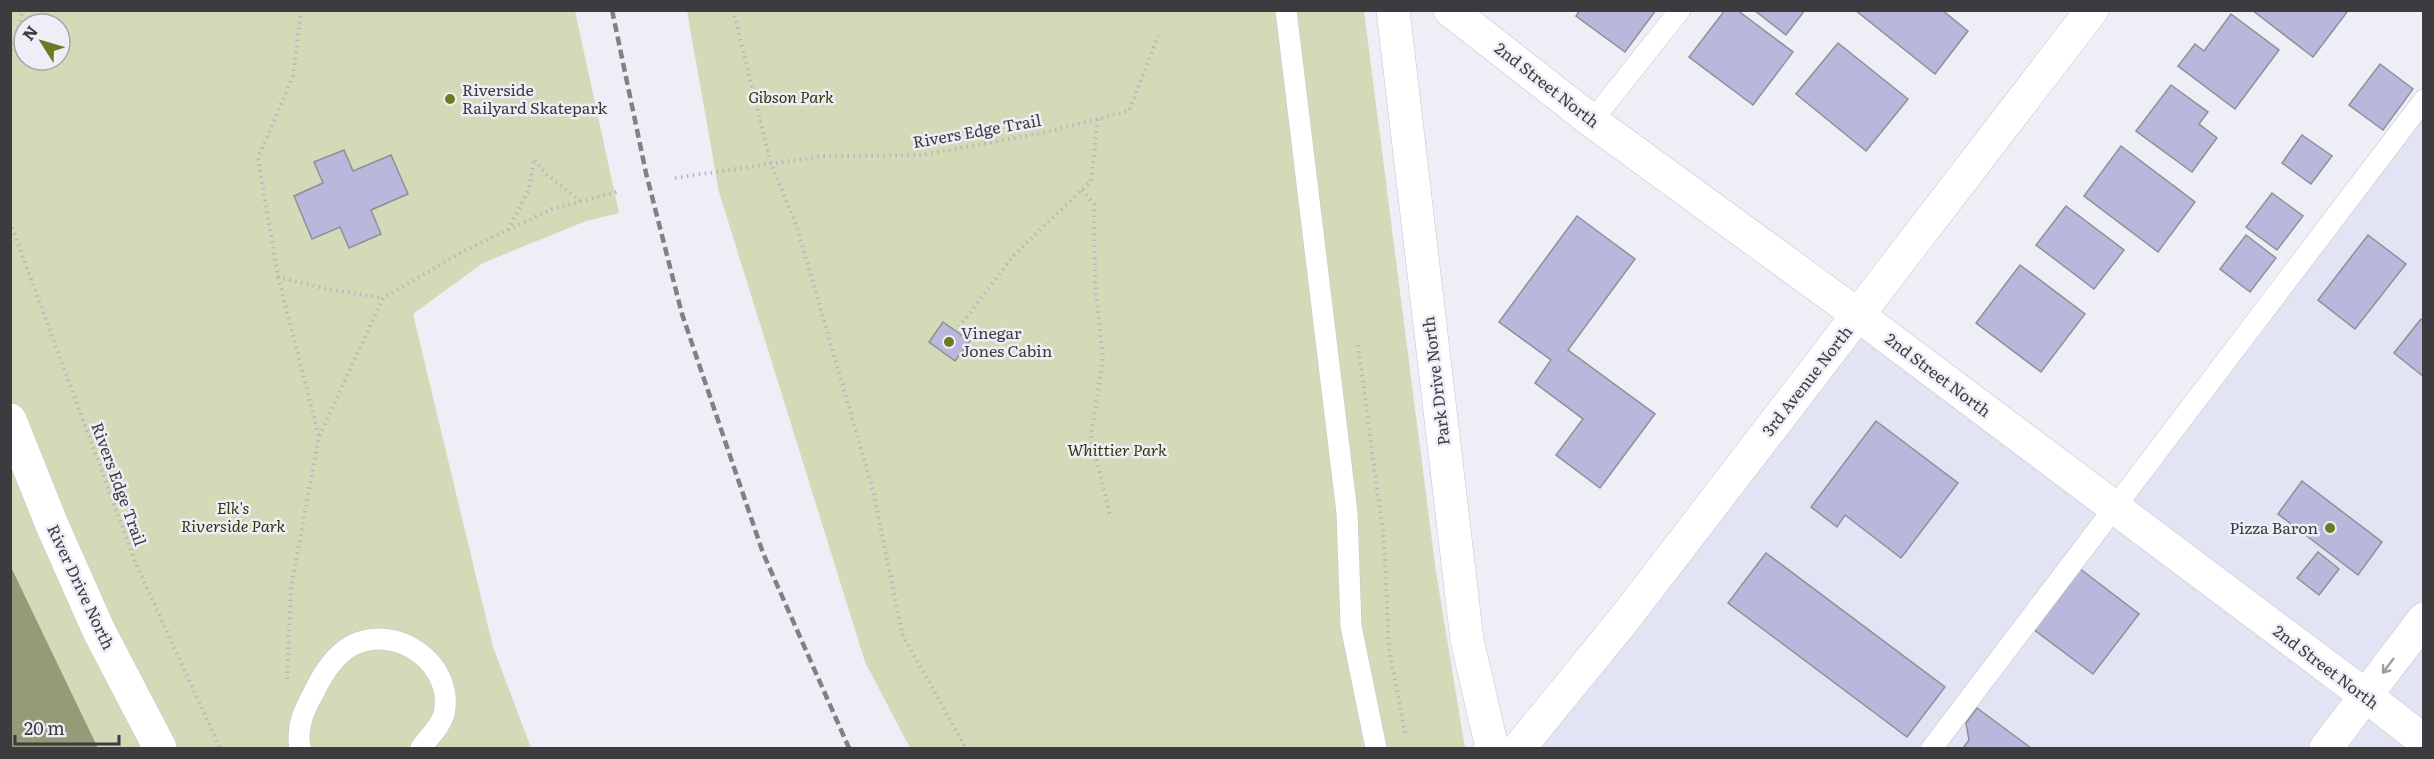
<svg xmlns="http://www.w3.org/2000/svg" width="2434" height="759" viewBox="0 0 2434 759" font-family="Literata,serif">
	<rect width="100%" height="100%" fill="#eeeef7"/>
	<!-- built -->
	<path fill="#e2e3f3" d="M2423 100V748H1519L1858 315 2114 508Z"/>
	<!-- green -->
	<g fill="#d4dab7" fill-rule="evenodd">
		<path d="M11 11H575L619 213 586 221 483 263 413 314 493 647 531 748H98L11 567ZM24 24H60V60H24Z"/>
		<path d="M687 11H1364L1436 572 1465 748H910L865 662 719 192Z"/>
	</g>
	<!-- water -->
	<path fill="#949b77" d="M10 567H11L98 748H11Z"/>
	<!-- building -->
	<g fill="#b8b8dd" stroke="#8f8f97" stroke-width="1.5">
		<path d="M1580 10H1656L1625 52 1576 16Z"/>
		<path d="M1725 10H1737L1793 52 1753 105 1689 57Z"/>
		<path d="M1754 10H1805L1786 35Z"/>
		<path d="M1855 10H1942L1968 31 1935 74Z"/>
		<path d="M2252 10H2345L2347 12 2313 57Z"/>
		<path d="M2231 14 2279 50 2235 109 2178 66 2195 44 2204 51Z"/>
		<path d="M1838 43 1908 99 1866 151 1796 94Z"/>
		<path d="M2380 64 2413 89 2383 130 2349 105Z"/>
		<path d="M2171 85 2208 112 2199 124 2217 138 2192 172 2136 131Z"/>
		<path d="M2302 135 2332 156 2311 184 2282 163Z"/>
		<path d="M2121 146 2195 202 2158 252 2084 196Z"/>
		<path d="M344 150 353 171 391 155 408 194 371 210 381 234 349 248 340 227 312 239 294 196 323 183 314 162Z"/>
		<path d="M2272 193 2303 216 2277 250 2246 227Z"/>
		<path d="M2066 206 2124 250 2094 289 2036 245Z"/>
		<path d="M1577 216 1635 259 1568 350 1655 414 1600 488 1556 455 1583 419 1535 383 1551 360 1499 322Z"/>
		<path d="M2246 235 2276 258 2250 292 2220 269Z"/>
		<path d="M2368 235 2406 264 2355 329 2318 300Z"/>
		<path d="M2020 265 2085 314 2041 372 1976 323Z"/>
		<path d="M2421 319 2424 321V377L2394 353Z"/>
		<path d="M943 322 970 341 955 361 929 342Z"/>
		<path d="M1876 421 1958 483 1901 558 1845 515 1837 527 1811 507Z"/>
		<path d="M2302 481 2382 542 2358 575 2278 514Z"/>
		<path d="M2318 552 2339 569 2319 595 2297 578Z"/>
		<path d="M1766 553 1945 687 1907 737 1728 603Z"/>
		<path d="M2079 568 2139 614 2093 674 2033 629Z"/>
		<path d="M1977 708 2031 748H1963L1969 740 1966 723Z"/>
	</g>
	<g fill="none" stroke-linecap="round" stroke-linejoin="round">
		<!-- lane casing -->
		<g stroke="#c5c5ce" stroke-width="22">
			<g id="lane">
				<path d="M1286 10 1347 513 1351 626 1376 748"/>
				<path d="M1592 121 1680 10"/>
				<path d="M300 748C296 727 304 710 314 692 322 675 334 656 351 646 396 622 455 664 444 714 441 726 427 739 421 748"/>
				<path d="M1932 748 2424 100"/>
			</g>
		</g>
		<!-- street casing -->
		<g stroke="#c5c5ce" stroke-width="34">
			<g id="street">
				<path d="M1450 10 1592 121 1858 315 2366 696"/>
				<path d="M1519 748 1625 618 2092 10"/>
			</g>
		</g>
		<!-- secondary casing -->
		<g stroke="#c5c5ce" stroke-width="34">
			<g id="secondary">
				<path d="M1393 10 1467 640 1492 748"/>
				<path d="M10 420 52 525 99 631 160 748"/>
				<path d="M2366 696 2424 741"/>
			</g>
		</g>
		<!-- primary casing -->
		<g stroke="#c5c5ce" stroke-width="34">
			<path id="primary" d="M2326 748 2424 619"/>
		</g>
		<!-- path -->
		<g stroke="#b7b7be" stroke-width="4" stroke-dasharray="1.5 4.5" stroke-linecap="butt">
			<path d="M301 10 293 76 258 158 278 277 327 289 383 298"/>
			<path d="M733 10 771 164 797 227 874 494 902 634 966 748"/>
			<path d="M10 56 23 10"/>
			<path d="M675 178 823 156 922 155 1047 132 1129 111 1158 36"/>
			<path d="M1082 190 1094 204 1095 282 1103 358 1091 436 1110 515"/>
			<path d="M10 222 136 564 220 748"/>
			<path d="M508 230 529 189 534 159 546 174 580 201"/>
			<path d="M278 277 319 436"/>
			<path d="M959 327 1014 255 1091 181 1098 119"/>
			<path d="M1358 345 1384 540 1389 649 1405 733"/>
			<path d="M287 679 291 587 319 437 383 298 464 251 552 209 620 191"/>
		</g>
		<!-- lane -->
		<use href="#lane" stroke="#fff" stroke-width="21"/>
		<!-- street -->
		<use href="#street" stroke="#fff" stroke-width="33"/>
		<!-- secondary -->
		<use href="#secondary" stroke="#fff" stroke-width="33"/>
		<!-- primary -->
		<use href="#primary" stroke="#fff" stroke-width="33"/>
		<!-- rail -->
		<path stroke="#808085" stroke-width="4.5" stroke-dasharray="9 4.5" stroke-linecap="butt" d="M612 10 646 173 682 314 763 553 849 748"/>
	</g>
	<!-- one-way arrows -->
	<defs><path id="oneway-shaft" d="M-6 0H5M1.5-3L5.5 0L1.5 3" fill="none" stroke-width="1.6" stroke-linecap="round" stroke-linejoin="round" transform="scale(1.5)"/></defs>
	<use stroke="#9e9ea0" href="#oneway-shaft" transform="translate(2388 666) rotate(127)"/>
	<!-- markers -->
	<g fill="#6d7823" stroke="#eeeef7" stroke-width="2">
		<circle cx="450" cy="99" r="6"/>
		<circle cx="949" cy="342" r="6"/>
		<circle cx="2330" cy="528" r="6"/>
	</g>
	<g text-anchor="middle" stroke-width="5" stroke-linejoin="round" paint-order="stroke">
		<!-- street labels -->
		<g font-size="16" fill="#3c3c40" stroke="#eeeef7">
			<text transform="translate(1547 85) rotate(38)" y="6">2nd Street North</text>
			<text transform="translate(977 131) rotate(-10)" y="6">Rivers Edge Trail</text>
			<text transform="translate(1938 375) rotate(37)" y="6">2nd Street North</text>
			<text transform="translate(1436 381) rotate(-97)" y="6">Park Drive North</text>
			<text transform="translate(1807 381) rotate(-52)" y="6">3rd Avenue North</text>
			<text transform="translate(119 484) rotate(70)" y="6">Rivers Edge Trail</text>
			<text transform="translate(81 587) rotate(65)" y="6">River Drive North</text>
			<text transform="translate(2326 667) rotate(37)" y="6">2nd Street North</text>
		</g>
		<!-- poi labels -->
		<g font-size="16" fill="#3c3c40" stroke="#eeeef7" text-anchor="start">
			<text x="462" y="96">Riverside<tspan x="462" dy="18">Railyard Skatepark</tspan></text>
			<text x="961" y="339">Vinegar<tspan x="961" dy="18">Jones Cabin</tspan></text>
			<text x="2318" y="534" text-anchor="end">Pizza Baron</text>
		</g>
		<!-- park labels -->
		<g font-size="16" font-style="italic" fill="#32370a" stroke="#eeeef7">
			<text x="791" y="103">Gibson Park</text>
			<text x="1117" y="456">Whittier Park</text>
			<text x="233" y="514">Elk's<tspan x="233" dy="18">Riverside Park</tspan></text>
		</g>
	</g>
	<!-- border -->
	<rect width="2434" height="759" fill="none" stroke="#3c3c40" stroke-width="24"/>
	<!-- north arrow -->
	<g transform="translate(42 42) rotate(307)"><circle r="28" fill="#eeeef7" stroke="#a7a7ae" stroke-width="1.5"/>
	<path d="M0-4.5L10 22L0 15L-10 22Z" fill="#6d7823"/>
	<text y="-9" font-size="16" font-weight="bold" text-anchor="middle" fill="#3c3c40">N</text>
	</g>
	<!-- scale -->
	<path d="M15 735v9h104v-9" fill="none" stroke="#3c3c40" stroke-width="3"/>
	<text x="24" y="735" font-size="18" fill="#3c3c40" stroke="#eeeef7" stroke-width="4.5" paint-order="stroke">20 m</text>
</svg>
